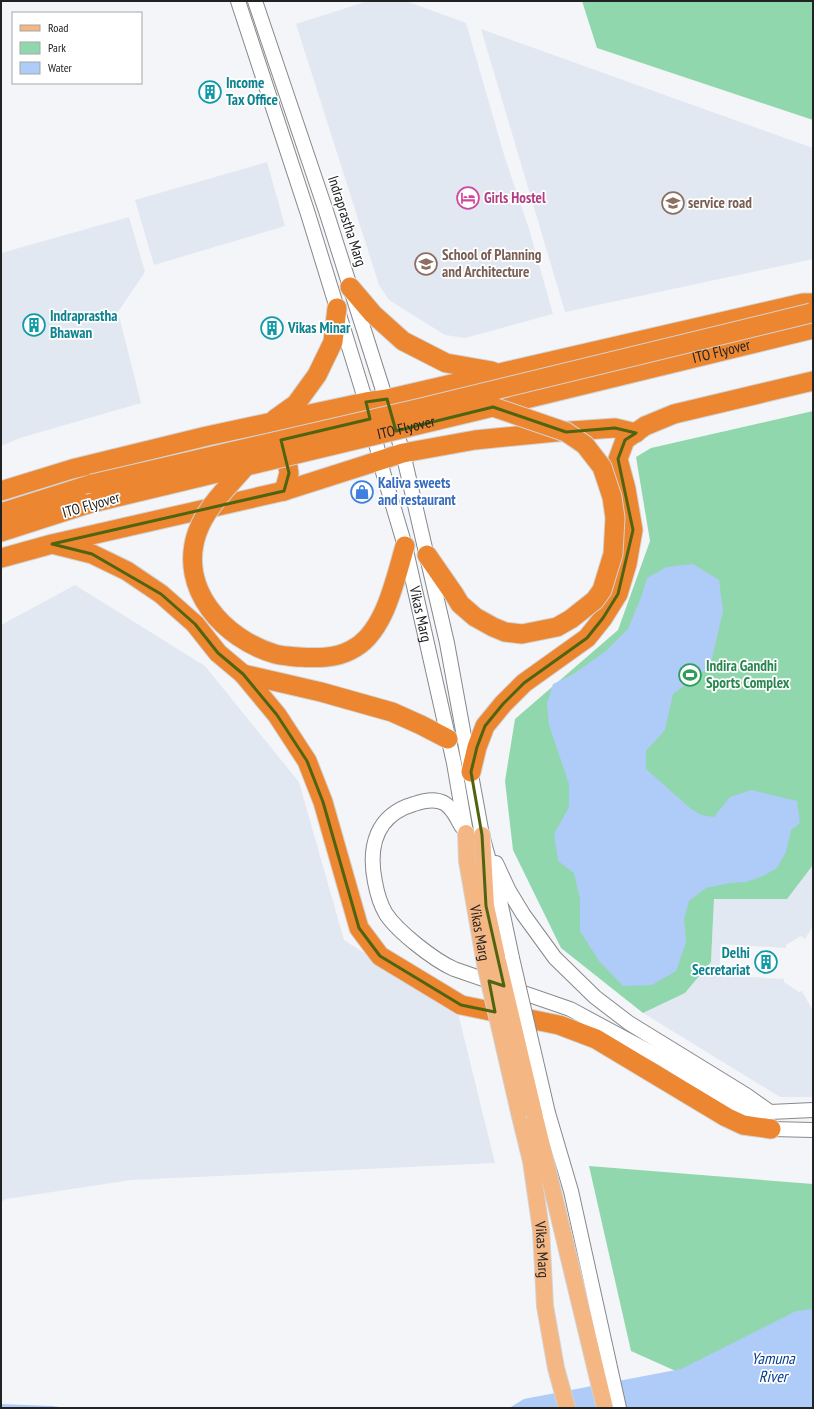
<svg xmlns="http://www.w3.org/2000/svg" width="814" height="1409" viewBox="0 0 814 1409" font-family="'PT Sans Narrow',sans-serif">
	<rect width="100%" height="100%" fill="#f4f5f8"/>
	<!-- built -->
	<g fill="#e2e8f1">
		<path d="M368 1H406L466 23 505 158 529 229 553 314 465 338 445 335 389 300 379 285 296 24Z"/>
		<path d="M481 29 813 148V259L565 312Z"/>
		<path d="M267 162 285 226 154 265 135 200Z"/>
		<path d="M129 217 145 272 118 312 141 403 20 438 1 446V253Z"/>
		<path d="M75 585 205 666 299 782 344 940 458 1013 495 1163 131 1180 6 1199 1 1202V625Z"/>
		<path d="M813 865V926L805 939 801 936 786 945V948L721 944 719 975 784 979V982L799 992 802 991 813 1011V1097H780L643 1013 685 993 711 962 714 899H786Z"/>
	</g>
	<!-- green -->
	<g fill="#91d7ae">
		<path d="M582 1H813V120L597 48Z"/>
		<path d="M813 411V865L787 899H714L711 962 685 993 643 1013 561 948 513 850 505 781 515 719 618 630 650 541 636 457 651 448Z"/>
		<path d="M589 1166 813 1184V1408H758L631 1351Z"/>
	</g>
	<!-- water -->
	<g fill="#afcbf7">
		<path d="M693 564 719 580 723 611 710 667 673 694 665 730 646 751V769L690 808 701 815 714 817 730 797 751 790 797 801 800 823 791 830 786 852 777 868 763 876 746 882 730 883 706 888 689 901 684 919 686 942 676 971 652 985 623 986 599 961 580 931V899L574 873 558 861 554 834 569 807V784L549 725 547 704 553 684 572 675 606 651 628 629 642 595 647 578 667 567Z"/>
		<path d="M813 1309V1408H509L524 1399 681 1369 796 1311Z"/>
		<path d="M1 1404 52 1406 67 1408H1Z"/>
	</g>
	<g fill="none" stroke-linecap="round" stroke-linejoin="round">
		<!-- secondary casing -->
		<g stroke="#87888b" stroke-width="16">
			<g id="secondary">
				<path id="s1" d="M238 1 308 214 366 402 383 472 405 546 454 763 466 833"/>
				<path d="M255 1 326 211 403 453 447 643 482 835 500 901 512 958"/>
				<path d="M462 827C457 819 453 808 444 803 434 798 423 801 414 804 376 815 368 847 375 882 377 893 380 904 386 914 398 932 434 960 454 969L570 1009 661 1058 733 1103 753 1111 770 1112 813 1110"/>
				<path d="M496 863 509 891 523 914 555 958 595 997 629 1023 746 1095 770 1112"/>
				<path d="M548 1113 571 1191 619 1408"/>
				<path d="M771 1129 813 1130"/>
			</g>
		</g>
		<!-- primary casing -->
		<g stroke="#d3d3d3" stroke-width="18">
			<g id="primary">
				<path id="s2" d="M466 833 467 861 485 964"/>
				<path d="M482 835 486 906 498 961"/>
				<path id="s3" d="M519 1112 531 1161 541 1230 545 1306 556 1368 567 1408"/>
				<path d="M535 1117 605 1408"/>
			</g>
		</g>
		<!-- highway casing -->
		<g stroke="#d3d3d3" stroke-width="21">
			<g id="highway">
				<path d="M350 287 373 314 403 341 446 363 492 371"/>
				<path id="s4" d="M493 407 813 329"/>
				<path d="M275 419 296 404 317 375 333 342 337 308"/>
				<path d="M282 442 285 449 289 473 284 491"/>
				<path d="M1 491 72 469 207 436 366 402 387 399 803 303H813"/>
				<path d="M1 513 92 484"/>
				<path d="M1 532 88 504"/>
				<path d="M56 545 92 554 127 571 161 594 195 624 218 653 243 674 321 692 392 712 421 725 448 739"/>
				<path d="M427 555 454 594"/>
				<path d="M1 558 52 544 284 491 403 453 475 440 556 432 615 428 636 433"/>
				<path d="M297 657C315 658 335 659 351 650 385 634 395 579 405 546"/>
				<path d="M243 674 277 715 307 761 323 802 359 928 380 956 461 1005 559 1025 596 1039 726 1117 743 1125 771 1129"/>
				<path d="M471 772 477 747 485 726 503 704 524 683 587 638 603 618 618 594 627 564 633 530 626 489 618 459 625 440 645 426 674 414 813 381"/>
			</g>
		</g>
		<!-- secondary -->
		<use href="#secondary" stroke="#fff" stroke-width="14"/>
		<!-- primary -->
		<use href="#primary" stroke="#f4b683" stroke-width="16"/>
		<!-- highway -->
		<use href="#highway" stroke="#ec8630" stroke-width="19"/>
		<!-- secondary-bridge casing -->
		<g stroke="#87888b" stroke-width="16" stroke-linecap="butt">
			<path id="secondary-bridge" d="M512 958 548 1113"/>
		</g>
		<!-- primary-bridge casing -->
		<g stroke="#d3d3d3" stroke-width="18" stroke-linecap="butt">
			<g id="primary-bridge">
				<path d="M498 961 535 1117"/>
				<path d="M485 964 519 1112"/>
			</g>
		</g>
		<!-- highway-bridge casing -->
		<g stroke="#d3d3d3" stroke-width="21" stroke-linecap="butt">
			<g id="highway-bridge">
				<path d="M245 467C228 487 206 507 197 533 178 589 224 639 275 654 282 656 290 656 297 657"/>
				<path d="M92 484 421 408 811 313"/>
				<path id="s5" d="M88 504 493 407 566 432 585 445 602 467 612 497 615 518 613 554 602 590 595 600 571 619 557 627 522 634 505 632 493 627 475 617 460 604 454 594"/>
			</g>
		</g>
		<!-- secondary-bridge -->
		<use href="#secondary-bridge" stroke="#fff" stroke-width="14"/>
		<!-- primary-bridge -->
		<use href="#primary-bridge" stroke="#f4b683" stroke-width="16"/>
		<!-- highway-bridge -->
		<use href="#highway-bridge" stroke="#ec8630" stroke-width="19"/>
	</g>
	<!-- marked area -->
	<path fill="none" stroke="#50640f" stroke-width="3" stroke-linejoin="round" d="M387 399 396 431 493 407 566 432 615 428 636 433 625 440 618 459 633 530 618 594 603 618 587 638 524 683 503 704 485 726 477 747 471 772 482 835 486 906 504 986 489 981 495 1012 461 1005 380 956 359 928 323 802 307 761 277 715 243 674 218 653 195 624 161 594 92 554 52 544 284 491 289 473 281 440 370 419 366 402Z"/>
	<!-- icons -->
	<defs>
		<g id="building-ring" transform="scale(1.15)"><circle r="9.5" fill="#fff" stroke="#0f9aa8" stroke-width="1.5"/><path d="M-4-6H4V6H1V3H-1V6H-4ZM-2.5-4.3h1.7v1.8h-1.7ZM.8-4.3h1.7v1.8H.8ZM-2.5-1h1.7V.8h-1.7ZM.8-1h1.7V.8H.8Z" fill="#0f9aa8"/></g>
		<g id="hotel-ring" transform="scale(1.15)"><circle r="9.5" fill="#fff" stroke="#d1479c" stroke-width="1.5"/><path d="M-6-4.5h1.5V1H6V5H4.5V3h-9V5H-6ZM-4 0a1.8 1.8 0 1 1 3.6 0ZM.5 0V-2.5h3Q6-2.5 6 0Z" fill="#d1479c"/></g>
		<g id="university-ring" transform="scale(1.15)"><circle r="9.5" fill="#fff" stroke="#8d6e63" stroke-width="1.5"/><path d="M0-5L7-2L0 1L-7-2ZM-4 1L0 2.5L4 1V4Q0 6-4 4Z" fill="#8d6e63"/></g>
		<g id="shop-ring" transform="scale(1.15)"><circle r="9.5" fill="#fff" stroke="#3f7fe0" stroke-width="1.5"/><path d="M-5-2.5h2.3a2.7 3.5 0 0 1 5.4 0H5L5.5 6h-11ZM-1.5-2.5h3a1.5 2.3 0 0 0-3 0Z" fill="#3f7fe0"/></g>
		<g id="stadium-ring" transform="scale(1.15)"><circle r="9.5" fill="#fff" stroke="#2e9e5b" stroke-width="1.5"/><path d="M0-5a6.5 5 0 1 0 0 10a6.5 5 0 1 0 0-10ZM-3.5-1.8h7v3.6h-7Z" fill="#2e9e5b"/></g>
	</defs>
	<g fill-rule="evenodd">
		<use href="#building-ring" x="210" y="92"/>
		<use href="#hotel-ring" x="468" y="198"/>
		<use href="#university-ring" x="673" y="203"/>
		<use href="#university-ring" x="426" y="264"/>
		<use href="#building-ring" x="34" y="325"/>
		<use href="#building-ring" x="272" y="328"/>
		<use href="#shop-ring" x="362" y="492"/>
		<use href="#stadium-ring" x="690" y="675"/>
		<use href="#building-ring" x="766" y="962"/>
	</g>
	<g text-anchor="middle" stroke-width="3.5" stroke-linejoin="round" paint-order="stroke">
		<!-- culture labels -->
		<g font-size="15" font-weight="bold" fill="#0d838f" stroke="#fff" text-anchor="start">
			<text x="226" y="88">Income<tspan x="226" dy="17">Tax Office</tspan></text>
			<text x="50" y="321">Indraprastha<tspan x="50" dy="17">Bhawan</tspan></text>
			<text x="288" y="333">Vikas Minar</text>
			<text x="750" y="958" text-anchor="end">Delhi<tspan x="750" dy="17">Secretariat</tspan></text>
		</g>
		<!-- hotel labels -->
		<g font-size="15" font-weight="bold" fill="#b23c85" stroke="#fff" text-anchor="start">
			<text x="484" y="203">Girls Hostel</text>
		</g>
		<!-- education labels -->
		<g font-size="15" font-weight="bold" fill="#785e54" stroke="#fff" text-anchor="start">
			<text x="688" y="208">service road</text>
			<text x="442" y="260">School of Planning<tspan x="442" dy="17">and Architecture</tspan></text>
		</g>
		<!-- street labels -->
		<g font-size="15" fill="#212223" stroke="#fff">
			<text transform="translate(347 221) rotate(72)" y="5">Indraprastha Marg</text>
			<text dy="5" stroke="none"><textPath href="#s4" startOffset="235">ITO Flyover</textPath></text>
			<text dy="5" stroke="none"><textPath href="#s5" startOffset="327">ITO Flyover</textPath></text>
			<text transform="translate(91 505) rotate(-16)" y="5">ITO Flyover</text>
			<text dy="5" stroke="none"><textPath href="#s1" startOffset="640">Vikas Marg</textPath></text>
			<text dy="5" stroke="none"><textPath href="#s2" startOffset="101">Vikas Marg</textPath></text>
			<text dy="5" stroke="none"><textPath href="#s3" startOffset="140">Vikas Marg</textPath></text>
		</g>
		<!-- shop labels -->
		<g font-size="15" font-weight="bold" fill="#366cbe" stroke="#fff" text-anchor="start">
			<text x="378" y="488">Kaliva sweets<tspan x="378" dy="17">and restaurant</tspan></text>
		</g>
		<!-- leisure labels -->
		<g font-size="15" font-weight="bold" fill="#27864d" stroke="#fff" text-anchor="start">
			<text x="706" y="671">Indira Gandhi<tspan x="706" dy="17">Sports Complex</tspan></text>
		</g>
		<!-- water labels -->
		<g font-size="16" font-style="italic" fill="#083e90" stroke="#fff">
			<text x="773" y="1364">Yamuna<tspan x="773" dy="18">River</tspan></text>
		</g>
	</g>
	<!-- border -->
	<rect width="814" height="1409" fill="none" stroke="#212223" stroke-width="4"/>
	<!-- legend -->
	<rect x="12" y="12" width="130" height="72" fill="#ffffff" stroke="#a6a7a7"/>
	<rect x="20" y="25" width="20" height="6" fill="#f4b683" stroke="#a6a7a7"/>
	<text x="48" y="32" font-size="12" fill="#212223">Road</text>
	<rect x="20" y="42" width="20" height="12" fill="#91d7ae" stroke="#a6a7a7"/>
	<text x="48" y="52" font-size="12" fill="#212223">Park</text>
	<rect x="20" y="62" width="20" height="12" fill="#afcbf7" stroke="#a6a7a7"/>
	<text x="48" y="72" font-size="12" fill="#212223">Water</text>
</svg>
